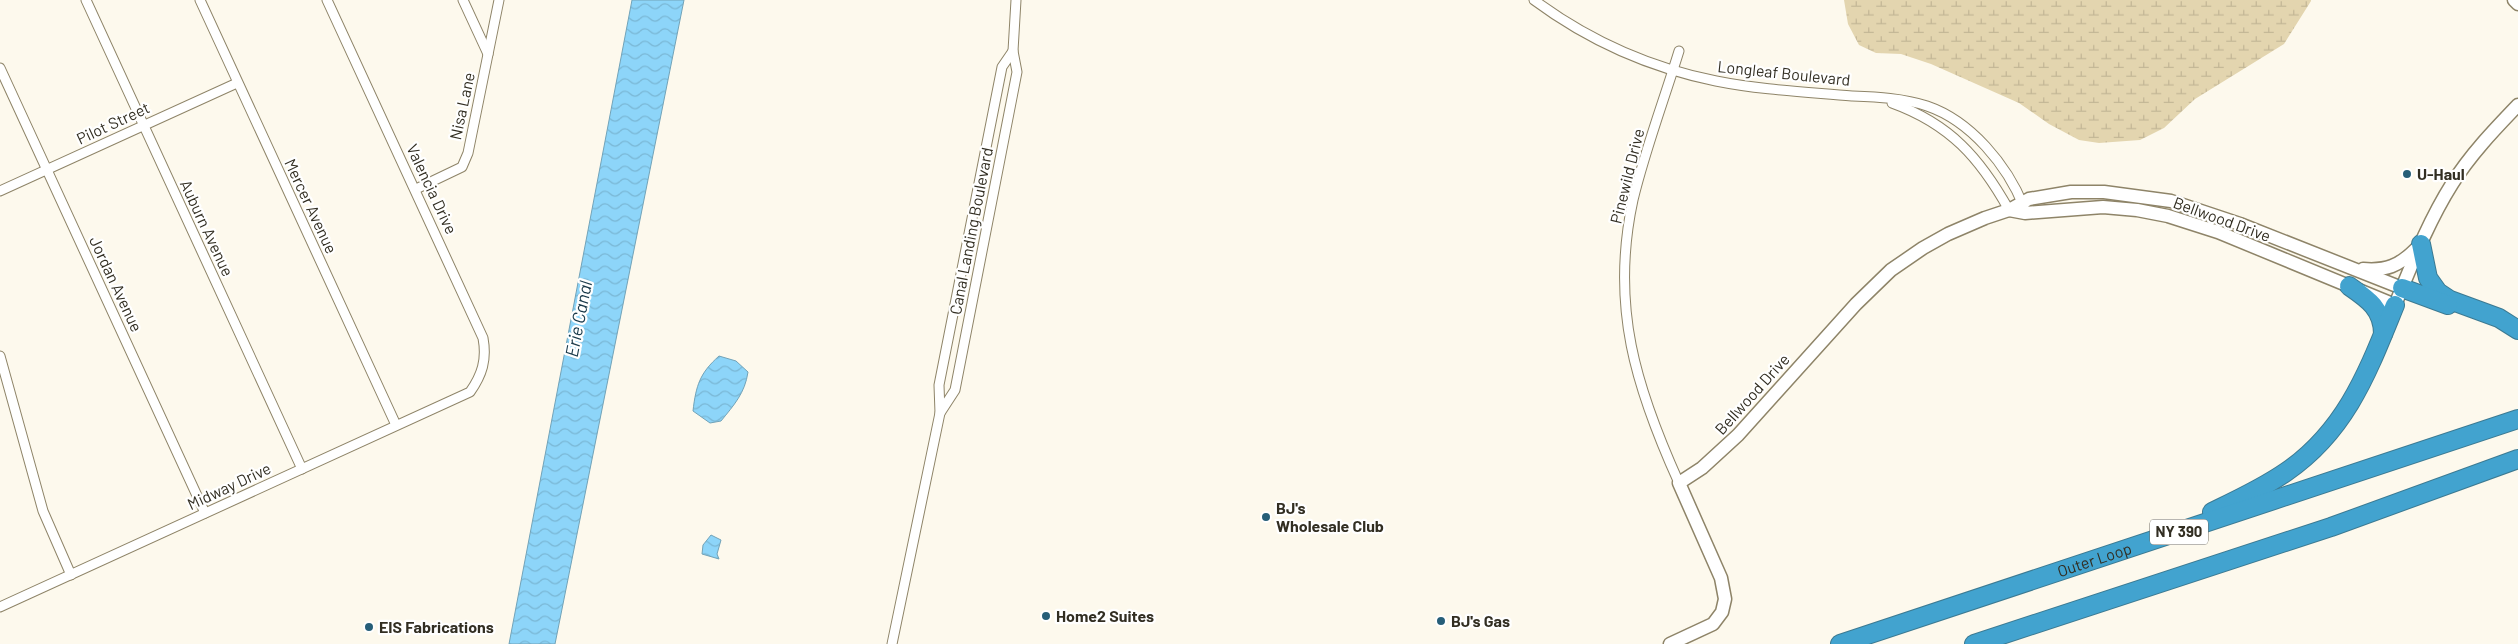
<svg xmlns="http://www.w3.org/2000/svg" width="2518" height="644" viewBox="0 0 2518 644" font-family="Barlow,sans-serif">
	<defs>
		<pattern id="wetland-marsh" width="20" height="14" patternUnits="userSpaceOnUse" patternTransform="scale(1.25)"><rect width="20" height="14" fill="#e3d5af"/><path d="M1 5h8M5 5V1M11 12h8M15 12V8" fill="none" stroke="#c3b796"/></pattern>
		<pattern id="water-waves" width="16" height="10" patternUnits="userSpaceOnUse" patternTransform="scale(1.25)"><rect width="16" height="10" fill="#8dd5f9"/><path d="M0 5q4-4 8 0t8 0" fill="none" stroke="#7ab7d5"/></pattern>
	</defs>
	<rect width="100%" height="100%" fill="#fdf9ed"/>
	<!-- wetland -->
	<path fill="url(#wetland-marsh)" d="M1844 0H2311V1L2284 44 2195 99 2164 128 2140 140 2099 143 2079 140 2049 124 2019 103 1931 64 1901 54 1876 53 1859 45 1848 24Z"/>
	<!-- water -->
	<g fill="url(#water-waves)" stroke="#72a3b8">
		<path d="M632 0H684L555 644H509Z"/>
		<path d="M719 356 736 361 748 372C745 393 734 405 721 421L710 423 693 411C696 385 700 373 719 356Z"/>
		<path d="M711 535 721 540 717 554 719 559 702 554 703 545Z"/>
	</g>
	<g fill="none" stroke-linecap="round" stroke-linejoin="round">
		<!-- street casing -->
		<g stroke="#8e8468" stroke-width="11">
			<g id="street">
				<path d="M86 0 302 469"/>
				<path d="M200 0 396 425"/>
				<path d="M463 0 488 54"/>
				<path d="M1534 0C1588 40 1651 68 1716 81 1761 90 1807 92 1852 96 1877 97 1903 98 1927 106 1971 121 2007 165 2024 207"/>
				<path d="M1679 51C1664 100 1645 150 1633 200 1610 306 1636 388 1679 483"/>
				<path d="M0 68 205 513"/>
				<path d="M1892 103C1950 124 1980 158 2009 210"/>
				<path d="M416 189 462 167 468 153 499 0"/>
				<path d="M0 191 237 83"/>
				<path d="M0 356 43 511 71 575"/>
				<path d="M940 413 955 390 1017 72 1013 51 1016 0"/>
				<path d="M0 607 470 392C482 375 487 360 483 338L327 0"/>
				<path d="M892 644 940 413 939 385 1002 67 1013 51"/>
			</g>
		</g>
		<!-- secondary casing -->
		<g stroke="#8e8468" stroke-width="15">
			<g id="secondary">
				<path d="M2514 0 2518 4"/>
				<path d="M2009 210 2025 213 2103 207 2137 210 2168 216 2218 232 2395 305C2412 264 2428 222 2452 184 2470 155 2494 130 2518 105"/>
				<path d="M2363 269C2386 271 2399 266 2416 249"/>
				<path d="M1670 644 1713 624 1722 612 1725 599 1721 578 1679 483 1702 468 1738 435 1856 304 1891 270 1923 248 1948 234 1985 218 2009 210 2029 199 2071 192H2104L2171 201 2240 224 2402 288"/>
			</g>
		</g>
		<!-- highway casing -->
		<g stroke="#3c7a92" stroke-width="20">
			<g id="highway">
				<path d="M2421 244 2428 278 2438 292 2450 300 2499 318 2518 330"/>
				<path d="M2349 286C2368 299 2383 309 2383 334"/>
				<path d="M2402 288 2448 305"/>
				<path d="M2212 512C2237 500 2263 488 2286 472 2347 430 2368 371 2395 305"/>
				<path id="s1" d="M1840 644 2518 419"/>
				<path d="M1974 644 2331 527 2518 459"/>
			</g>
		</g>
		<!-- street -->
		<use href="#street" stroke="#fff" stroke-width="9"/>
		<!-- secondary -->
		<use href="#secondary" stroke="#fff" stroke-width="12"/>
		<!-- highway -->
		<use href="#highway" stroke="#42a3cf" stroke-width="18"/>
	</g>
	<!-- markers -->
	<g fill="#265e78" stroke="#fff" stroke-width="2">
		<circle cx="2407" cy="174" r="5"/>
		<circle cx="1266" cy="517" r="5"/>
		<circle cx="1046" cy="616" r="5"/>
		<circle cx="1441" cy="621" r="5"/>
		<circle cx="369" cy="627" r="5"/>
	</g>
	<g text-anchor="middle" stroke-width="4.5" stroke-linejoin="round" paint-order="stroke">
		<!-- shield labels -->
		<rect fill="#fff" stroke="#706d64" stroke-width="1" x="2150" y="519.5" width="58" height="25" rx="4"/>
		<g font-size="15" font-weight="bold" fill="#322e22">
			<text x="2179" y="537">NY 390</text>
		</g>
		<!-- street labels -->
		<g font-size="16" fill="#322e22" stroke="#fff">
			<text transform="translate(1784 73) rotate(6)" y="6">Longleaf Boulevard</text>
			<text transform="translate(462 106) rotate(-78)" y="6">Nisa Lane</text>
			<text transform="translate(113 123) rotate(-25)" y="6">Pilot Street</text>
			<text transform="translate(1627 176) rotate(-76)" y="6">Pinewild Drive</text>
			<text transform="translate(432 189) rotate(65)" y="6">Valencia Drive</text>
			<text transform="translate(311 206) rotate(65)" y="6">Mercer Avenue</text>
			<text transform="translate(2222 219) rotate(20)" y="6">Bellwood Drive</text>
			<text transform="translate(207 228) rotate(65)" y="6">Auburn Avenue</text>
			<text transform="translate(971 231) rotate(-79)" y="6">Canal Landing Boulevard</text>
			<text transform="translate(116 284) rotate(65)" y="6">Jordan Avenue</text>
			<text transform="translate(1752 394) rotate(-48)" y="6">Bellwood Drive</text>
			<text transform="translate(229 486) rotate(-25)" y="6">Midway Drive</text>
			<text dy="6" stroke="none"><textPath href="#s1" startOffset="268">Outer Loop</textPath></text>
		</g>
		<!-- poi labels -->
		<g font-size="16" font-weight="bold" fill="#322e22" stroke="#fff" text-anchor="start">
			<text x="2417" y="180">U-Haul</text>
			<text x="1276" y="514">BJ's<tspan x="1276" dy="18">Wholesale Club</tspan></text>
			<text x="1056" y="622">Home2 Suites</text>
			<text x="1451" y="627">BJ's Gas</text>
			<text x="379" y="633">EIS Fabrications</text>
		</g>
		<!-- water labels -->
		<g font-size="18" font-style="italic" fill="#193949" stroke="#fff">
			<text transform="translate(579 319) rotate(-79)" y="6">Erie Canal</text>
		</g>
	</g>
</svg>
